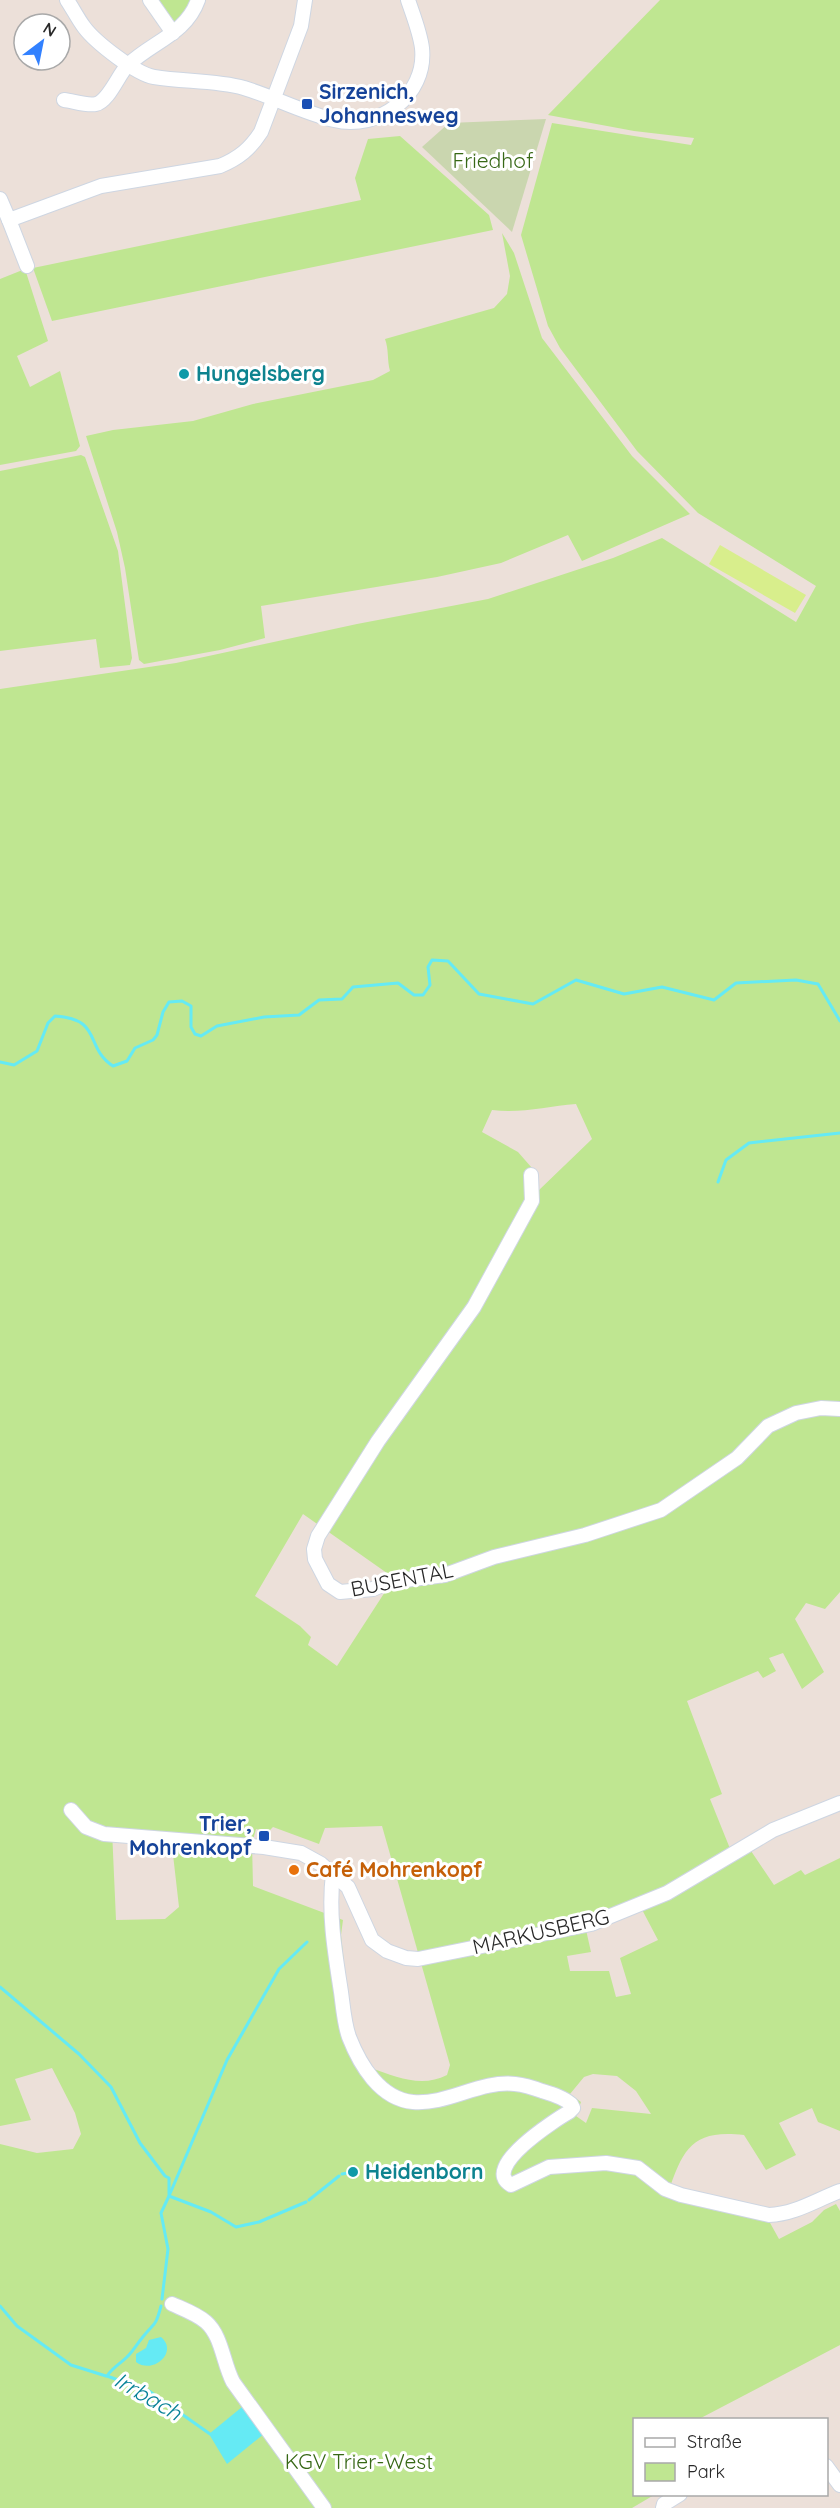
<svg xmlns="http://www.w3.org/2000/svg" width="840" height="2508" viewBox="0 0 840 2508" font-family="Quicksand,sans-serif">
	<rect width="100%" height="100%" fill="#ece0d9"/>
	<!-- green -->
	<g fill="#bfe691" fill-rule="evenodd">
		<path d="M158 0H193L176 24Z"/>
		<path d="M660 0H840V1592L825 1609 806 1603 795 1619 824 1672 802 1689 783 1653 769 1658 776 1671 763 1678 758 1671 687 1701 722 1794 710 1799 733 1856 749 1848 774 1885 801 1870 805 1875 840 1858V2131L818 2122 812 2108 779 2123 796 2155 766 2170 744 2135C693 2129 683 2148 668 2193L713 2210 769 2221 779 2239 812 2222 824 2210 836 2204 840 2211V2345L699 2419 634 2420V2494L654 2495 632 2508H0V2144L37 2153 73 2149 81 2134 75 2113 52 2068 15 2079 31 2120 0 2126V689L176 663 357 624 488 599 613 558 662 538 796 622 816 586 698 513 637 451 560 348 548 326 521 235 552 123 691 145 694 138 634 131 548 115ZM576 1104 592 1139 538 1191 532 1168 518 1152 482 1132 492 1110C520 1114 548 1106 576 1104ZM303 1514 394 1578 337 1666 308 1645 311 1637 300 1626 255 1596ZM382 1826 450 2065 447 2075C422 2088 396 2077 371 2068L351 2027 341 1935 343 1920 253 1886 252 1843 256 1829 268 1832 273 1827 319 1844 325 1828ZM112 1830 171 1837 179 1907 165 1919 116 1920ZM638 1902 658 1940 620 1958 631 1994 616 1997 609 1971H570L567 1956 591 1952 584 1921ZM593 2074 617 2076 636 2091 651 2114 592 2108 586 2123 576 2116 581 2102 570 2094 584 2077Z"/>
		<path d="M400 136 489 215 493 230 52 321 33 268 361 200 355 178 368 139Z"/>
		<path d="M502 233 514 253 542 338 632 456 690 514 582 561 568 535 501 563 437 577 261 606 265 638 220 650 144 664 139 660 125 568 117 532 86 436 113 430 193 421 253 404 373 380 390 371C387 360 389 350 385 339L494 308 507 294 510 276Z"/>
		<path d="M25 269 48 341 17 356 30 387 60 371 80 446 76 451 0 465V279Z"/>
		<path d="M81 455 85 457 118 551 132 658 130 665 100 668 96 639 0 651V471Z"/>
	</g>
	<!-- cemetery -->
	<path fill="#cad6af" d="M546 119 512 232 422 147 449 123Z"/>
	<!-- pitch -->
	<path fill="#d8ee8c" d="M720 545 806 595 795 613 709 564Z"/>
	<!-- water -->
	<g fill="#65eaf4">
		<path d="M161 2337C179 2352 153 2375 136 2362V2354L146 2348 149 2340Z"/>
		<path d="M242 2407 265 2433 227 2464 209 2434Z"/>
	</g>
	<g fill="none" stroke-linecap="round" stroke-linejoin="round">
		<!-- stream -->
		<g stroke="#65eaf4" stroke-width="3">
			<path d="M0 1062 14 1065 37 1051 48 1023 55 1016C103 1019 84 1047 113 1066L127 1061 135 1048 153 1040 157 1035 163 1012 169 1002 182 1001 191 1006V1027L195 1034 201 1036 217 1026 264 1017 299 1015 319 1000 342 999 353 987 398 983 414 995H423L430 985 428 967 432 960 448 961 479 994 533 1004 576 980 624 994 662 987 714 1000 736 983 796 980 818 984 840 1021"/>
			<path d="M718 1182 726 1160 749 1143 840 1133"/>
			<path d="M0 1987 79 2054 111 2087 140 2143 165 2176 169 2178V2194"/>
			<path d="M342 2174 353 2172"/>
			<path d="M169 2196 227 2060 279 1969 307 1942"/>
			<path d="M309 2200 339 2176"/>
			<path d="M162 2299 168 2249 161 2213 169 2196 211 2212 236 2227 259 2222 306 2202"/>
			<path d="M0 2306 17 2326 71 2365 106 2376"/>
			<path d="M161 2306C155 2329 154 2322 142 2338 137 2344 133 2351 127 2357 120 2364 112 2368 107 2376L149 2391 210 2434"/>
		</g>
		<!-- minor casing -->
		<g stroke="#ced6e2" stroke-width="16">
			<g id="minor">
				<path d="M67 0C73 9 78 19 84 27 95 42 136 74 154 77 184 82 215 80 244 88 274 97 304 113 334 120 378 131 427 96 422 48 420 32 413 15 408 0"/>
				<path d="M150 0 173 33"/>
				<path d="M64 100C73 101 87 106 96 104 109 101 119 73 128 65 152 42 186 34 198 0"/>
				<path d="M0 199 9 220"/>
				<path d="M27 266 9 220 101 186 220 166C239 158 250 149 261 132L301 26 305 0"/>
				<path d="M531 1175 532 1201 474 1307 378 1441 318 1536 314 1549 315 1559 328 1584 340 1592 373 1589 389 1582 445 1575 494 1557 585 1535 661 1510 737 1458 768 1426 796 1413 821 1408 840 1409"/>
				<path d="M71 1810 86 1827 104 1834 264 1847 301 1853 321 1864 348 1887 372 1940 387 1951 406 1958 418 1959 591 1924 667 1893 773 1830 840 1803"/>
				<path d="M333 1874C328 1913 335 1953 341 1992 343 2006 344 2023 349 2037 360 2065 380 2099 413 2102 448 2105 480 2080 515 2084 524 2085 534 2088 542 2091 552 2094 563 2097 571 2104L573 2108 569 2112C555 2120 480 2168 511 2185L549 2167 606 2163 638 2168 665 2189 681 2195 769 2215C795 2214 816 2200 840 2191"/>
				<path d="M172 2304C183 2309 197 2314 206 2322 222 2336 223 2363 233 2382L324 2508"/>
				<path d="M826 2466 840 2485"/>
				<path d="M663 2508 664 2504 680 2494"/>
			</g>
		</g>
		<!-- minor -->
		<use href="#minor" stroke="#fff" stroke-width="14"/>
	</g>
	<!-- markers -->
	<g fill="#1a4fb4" stroke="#fff" stroke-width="2">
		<rect x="301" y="98" width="12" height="12" rx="3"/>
		<rect x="258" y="1830" width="12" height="12" rx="3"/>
	</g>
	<g fill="#0f9aa8" stroke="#fff" stroke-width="2">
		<circle cx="184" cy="374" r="6"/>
		<circle cx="353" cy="2172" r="6"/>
	</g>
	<circle fill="#e8710a" stroke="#fff" stroke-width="2" cx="294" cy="1870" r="6"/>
	<g text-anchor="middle" stroke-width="6" stroke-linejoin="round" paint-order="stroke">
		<!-- transit labels -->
		<g font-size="21" font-weight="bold" fill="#164399" stroke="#fff" text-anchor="start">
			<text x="319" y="99">Sirzenich,<tspan x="319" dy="24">Johannesweg</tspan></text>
			<text x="252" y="1831" text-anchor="end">Trier,<tspan x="252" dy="24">Mohrenkopf</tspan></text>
		</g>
		<!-- park labels -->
		<g font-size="21" fill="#376816" stroke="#fff">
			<text x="493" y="168">Friedhof</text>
			<text x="359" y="2469">KGV Trier-West</text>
		</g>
		<!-- culture labels -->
		<g font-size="21" font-weight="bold" fill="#0d838f" stroke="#fff" text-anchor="start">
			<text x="196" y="381">Hungelsberg</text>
			<text x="365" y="2179">Heidenborn</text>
		</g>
		<!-- street labels -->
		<g font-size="21" fill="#282828" stroke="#fff">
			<text transform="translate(402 1580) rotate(-11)" y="7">BUSENTAL</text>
			<text transform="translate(541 1932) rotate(-13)" y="7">MARKUSBERG</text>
		</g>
		<!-- food labels -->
		<g font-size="21" font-weight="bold" fill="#c56008" stroke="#fff" text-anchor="start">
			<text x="306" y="1877">Café Mohrenkopf</text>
		</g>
		<!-- water labels -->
		<g font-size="22" font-style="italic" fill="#078297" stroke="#fff">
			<text transform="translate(148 2396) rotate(30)" y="8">Irrbach</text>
		</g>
	</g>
	<!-- legend -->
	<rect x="633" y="2418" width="195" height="78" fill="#ffffff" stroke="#a9a9a9" stroke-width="1.5"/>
	<rect x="645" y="2438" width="30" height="9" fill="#ffffff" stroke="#a9a9a9" stroke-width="1.5"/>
	<text x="687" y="2448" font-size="18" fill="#282828">Straße</text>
	<rect x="645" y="2463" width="30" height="18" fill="#bfe691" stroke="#a9a9a9" stroke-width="1.5"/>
	<text x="687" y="2478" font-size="18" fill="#282828">Park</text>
	<!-- north arrow -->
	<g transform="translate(42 42) rotate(32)"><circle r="28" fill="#ffffff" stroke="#a9a9a9" stroke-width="1.5"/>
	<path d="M0-4.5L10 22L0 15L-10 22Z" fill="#3281ff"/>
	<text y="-9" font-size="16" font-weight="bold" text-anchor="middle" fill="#282828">N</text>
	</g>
</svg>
